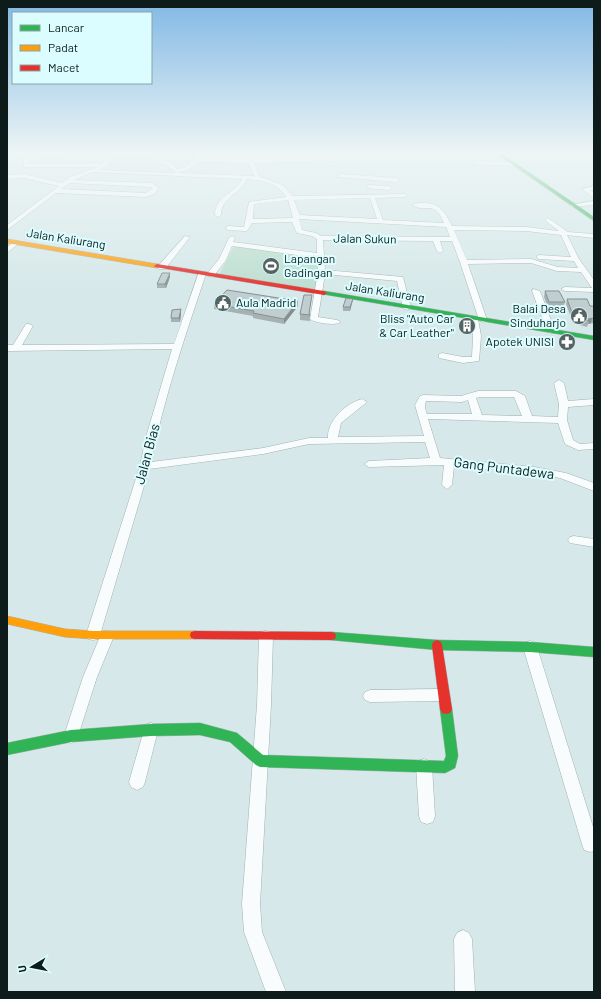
<svg xmlns="http://www.w3.org/2000/svg" width="601" height="999" viewBox="0 0 601 999" font-family="Barlow,sans-serif">
	<rect width="100%" height="100%" fill="#d6e8e9"/>
	<!-- green -->
	<path fill="#bcdecf" d="M234 246 320 257 318 291 219 275Z"/>
	<g fill="none" stroke-linecap="round" stroke-linejoin="round">
		<!-- street casing -->
		<g stroke="#a3b1b1" stroke-width="1">
			<g id="street">
				<path d="M37 154H67L38 158 29 162V164L99 163 101 165 104 161 101 154H169L162 160 171 163 177 169 184 168 202 154 205 156 201 159 338 157V154H344V158L339 161 254 163 260 177 283 185 292 196 406 194 407 195 404 197 375 198 383 220 444 223C434 198 425 214 412 205 416 203 420 203 424 203 440 203 446 213 452 226L526 227 559 231 546 221 545 220 548 218 568 232 594 234V238L567 235 579 259 594 280V292L565 291 561 289 565 287 592 288 581 272 557 271 531 263 468 264 487 320 483 322 479 320 460 262 452 241H440L443 251 440 253 437 251 433 241 323 240 325 270 403 277 411 308 407 310 403 308 397 281 325 274 318 317 337 320 341 322C336 326 315 323 310 319L318 272V258L232 246 226 260 213 277 206 275 219 259 229 238 232 236 235 238 233 242 317 253V239L312 236 297 233 292 222 252 223 248 230 246 231 228 230 225 228 228 226 244 227 249 202 286 197C279 183 261 180 247 179 241 194 221 197 221 215L218 217 215 215C215 196 235 194 242 179L92 172 74 180 152 183 159 188 154 194 146 197 56 193 7 230V225L59 186 24 178 7 179V175L24 174 62 183 70 177 98 167H24V160ZM108 157H158L156 161 167 165 176 173 188 170 198 162 249 163 254 176 100 170 108 166 110 161ZM69 183 151 187 153 188 146 193 61 189ZM370 198 377 219 300 215 294 200ZM288 200 293 218 253 219 254 204ZM299 219 446 227 450 237 321 236 316 233 302 230ZM454 230 526 231 561 235 571 257 539 255 536 257 539 259 574 261 578 268 558 267 531 259 467 260Z"/>
				<path d="M475 161 514 162 517 164 514 166 473 164Z"/>
				<path d="M340 174 397 178 400 180 397 182 338 177Z"/>
				<path d="M369 185 389 186 392 188 389 190 367 188V186Z"/>
				<path d="M594 186V190H590L594 193V198L582 189Z"/>
				<path d="M594 201V205L573 207 570 205Z"/>
				<path d="M185 236 190 237 165 269H159V265Z"/>
				<path d="M14 242 19 243 7 253V247Z"/>
				<path d="M199 272 206 274C185 336 164 398 151 462L263 448 309 438H328C327 421 346 403 362 399L367 402 341 423 338 437 424 436 415 405 420 396 423 395 461 396 478 391H516L525 396 532 416 558 417 559 404 554 383 559 380 564 383 568 401 594 399V405L568 407 567 420 573 440 580 444 594 443V449L578 450 565 444 558 423 430 419H428L440 458 534 467 566 473 594 483V491L560 478 534 473 454 466 452 485 447 489 442 485 444 465 369 467 364 464 369 461 430 458 425 442 309 444 263 454 149 469 100 635 98 639 93 640 88 639 86 635 140 466 146 437 172 349 7 351V345H13L26 324H29L33 326 22 345 174 344ZM479 397H514L522 416 482 415 476 398ZM468 400 472 414H427C425 409 424 406 426 401L462 402Z"/>
				<path d="M533 289 540 291 555 331 554 333H551L547 331 532 291Z"/>
				<path d="M471 317 478 319 481 336 479 361 463 363 439 358V354L442 353 463 357H472L473 336Z"/>
				<path d="M574 536 594 539V547L570 543 568 540 570 537Z"/>
				<path d="M107 631 112 632 114 636 97 677 78 736 76 741 71 743 66 741 64 736 83 677 102 632Z"/>
				<path d="M266 631 271 632 273 636 271 705 260 904 262 932 286 992H266L244 932 242 904 257 705 259 636 261 632Z"/>
				<path d="M530 641 535 643 537 647 594 830V851L590 852 584 850 582 844 523 647 525 643Z"/>
				<path d="M443 689 448 691 450 695 448 699 443 701 370 702 365 700 363 696 365 692 370 690Z"/>
				<path d="M151 723 156 725 158 730 145 782 143 787 137 790 131 787 129 782 144 730 146 725Z"/>
				<path d="M424 759 429 761 432 766 435 816 433 822 427 824 421 822 419 816 416 766 419 761Z"/>
				<path d="M463 930 469 933 472 939 475 992H455L454 939 457 933Z"/>
			</g>
		</g>
		<!-- fast casing -->
		<g stroke="#a3b1b1" stroke-width="1">
			<g id="fast">
				<path d="M497 154H502L594 217V221Z"/>
				<path d="M324 291 594 336V340L322 294 321 293Z"/>
				<path d="M331 632 437 640 530 642 594 647V657L530 652 437 650 331 640 327 639 326 636 327 633Z"/>
				<path d="M446 704 450 705 452 709 458 756 455 768 445 773 260 767 256 765 230 742 200 735 151 736 71 742 7 755V743L71 730 151 724 200 723 237 733 263 755 444 761 446 756 440 709 442 705Z"/>
			</g>
		</g>
		<!-- slow casing -->
		<g stroke="#a3b1b1" stroke-width="1">
			<g id="slow">
				<path d="M7 239 157 264 160 266 157 268 7 243Z"/>
				<path d="M7 616 65 629 93 631H195L199 632 200 635 199 638 195 639H93L65 637 7 624Z"/>
			</g>
		</g>
		<!-- jam casing -->
		<g stroke="#a3b1b1" stroke-width="1">
			<g id="jam">
				<path d="M157 264 324 291 327 293 324 295 155 267 154 266Z"/>
				<path d="M195 631 331 632 335 633 336 636 335 639 331 640 195 639 191 638 190 635 191 632Z"/>
				<path d="M437 640 441 642 442 645 452 709 450 713 446 714 442 713 440 709 432 645 433 642Z"/>
			</g>
		</g>
		<!-- street -->
		<use href="#street" fill="#f9fcfc" fill-rule="evenodd"/>
		<!-- fast -->
		<use href="#fast" fill="#30b455" fill-rule="evenodd"/>
		<!-- slow -->
		<use href="#slow" fill="#ff9f0a" fill-rule="evenodd"/>
		<!-- jam -->
		<use href="#jam" fill="#e5322d" fill-rule="evenodd"/>
	</g>
	<!-- wall -->
	<g fill="#a5b1b2">
		<path d="M170 273V277L166 288H157V284Z"/>
		<path d="M545 291 565 302 563 308H548L544 297Z"/>
		<path d="M353 299 350 311H343V307Z"/>
		<path d="M567 299 590 306H594V323L588 324 587 327 573 323 566 304Z"/>
		<path d="M298 301V306L284 324 253 318V316L214 309V304Z"/>
		<path d="M311 301 309 314 310 315V321L300 320V314Z"/>
		<path d="M181 309V314L180 322H171V318Z"/>
		<path d="M464 318 472 328 471 332H464Z"/>
		<path d="M564 334 572 343 571 347 563 346V338Z"/>
	</g>
	<!-- shaded-wall -->
	<g fill="#869091">
		<path d="M170 273V277L166 288 165 284Z"/>
		<path d="M353 299 350 311V307Z"/>
		<path d="M298 301V306L284 324V319Z"/>
		<path d="M181 309V314L180 322 179 318Z"/>
		<path d="M592 318 591 323 588 324 589 321 588 319Z"/>
	</g>
	<!-- building -->
	<g fill="#c0cecf" stroke="#869091">
		<path d="M162 273H170L165 284H157Z"/>
		<path d="M227 290 298 301 284 319 253 313 254 311 214 304Z"/>
		<path d="M545 291H559L565 302H549Z"/>
		<path d="M304 295H312L309 313 310 315 300 314Z"/>
		<path d="M346 298 353 299 350 307H343Z"/>
		<path d="M567 299H587L590 306H594V318L588 319 589 321 574 318Z"/>
		<path d="M181 309 179 318H171L172 310Z"/>
		<path d="M464 318 471 319 472 328H465Z"/>
		<path d="M564 334 571 335 572 343 564 342Z"/>
	</g>
	<!-- sky -->
	<linearGradient id="sky" x2="0" y2="1"><stop stop-color="#81b8e5"/><stop offset="0.52" stop-color="#edf5f5"/><stop offset="1" stop-color="#edf5f5" stop-opacity="0"/></linearGradient>
	<rect width="601" height="294" fill="url(#sky)"/>
	<!-- icons -->
	<defs>
		<g id="stadium-disc" transform="scale(0.9)"><circle r="9.5" fill="#546363" stroke="#dbfdff"/><path d="M0-5a6.5 5 0 1 0 0 10a6.5 5 0 1 0 0-10ZM-3.5-1.8h7v3.6h-7Z" fill="#fff"/></g>
		<g id="civic-disc" transform="scale(0.9)"><circle r="9.5" fill="#546363" stroke="#dbfdff"/><path d="M-.6-6.5H3V-4.5H.6V-3L4-1V1h2V6H-6V1h2V-1L-.6-3ZM-1.2 2.5V6h2.4V2.5Z" fill="#fff"/></g>
		<g id="building-disc" transform="scale(0.9)"><circle r="9.5" fill="#546363" stroke="#dbfdff"/><path d="M-4-6H4V6H1V3H-1V6H-4ZM-2.5-4.3h1.7v1.8h-1.7ZM.8-4.3h1.7v1.8H.8ZM-2.5-1h1.7V.8h-1.7ZM.8-1h1.7V.8H.8Z" fill="#fff"/></g>
		<g id="pharmacy-disc" transform="scale(0.9)"><circle r="9.5" fill="#546363" stroke="#dbfdff"/><path d="M-2-6h4v4h4v4h-4v4h-4v-4h-4v-4h4Z" fill="#fff"/></g>
	</defs>
	<g fill-rule="evenodd">
		<use href="#stadium-disc" x="271" y="266"/>
		<use href="#civic-disc" x="223" y="303"/>
		<use href="#civic-disc" x="579" y="316"/>
		<use href="#building-disc" x="467" y="326"/>
		<use href="#pharmacy-disc" x="567" y="342"/>
	</g>
	<g text-anchor="middle" stroke-width="4" stroke-linejoin="round" paint-order="stroke">
		<!-- far-street labels -->
		<g font-size="12" fill="#0e1b1b" stroke="#dbfdff">
			<text transform="translate(66 239) rotate(9)" y="4">Jalan Kaliurang</text>
			<text transform="translate(365 239) rotate(1)" y="4">Jalan Sukun</text>
			<text transform="translate(385 292) rotate(9)" y="4">Jalan Kaliurang</text>
		</g>
		<!-- far-poi labels -->
		<g font-size="12" fill="#0e1b1b" stroke="#dbfdff" text-anchor="end">
			<text x="284" y="263" text-anchor="start">Lapangan<tspan x="284" dy="14">Gadingan</tspan></text>
			<text x="236" y="307" text-anchor="start">Aula Madrid</text>
			<text x="566" y="313">Balai Desa<tspan x="566" dy="14">Sinduharjo</tspan></text>
			<text x="454" y="323">Bliss "Auto Car<tspan x="454" dy="14">&amp; Car Leather"</tspan></text>
			<text x="554" y="346">Apotek UNISI</text>
		</g>
		<!-- street labels -->
		<g font-size="14" fill="#0e1b1b" stroke="#dbfdff">
			<text transform="translate(147 454) rotate(-75)" y="5">Jalan Bias</text>
			<text transform="translate(504 468) rotate(7)" y="5">Gang Puntadewa</text>
		</g>
	</g>
	<!-- border -->
	<rect width="601" height="999" fill="none" stroke="#0e1b1b" stroke-width="16"/>
	<!-- legend -->
	<rect x="12" y="12" width="140" height="72" fill="#dbfdff" stroke="#89a3a4"/>
	<rect x="20" y="25" width="20" height="6" fill="#30b455" stroke="#89a3a4"/>
	<text x="48" y="32" font-size="12" fill="#0e1b1b">Lancar</text>
	<rect x="20" y="45" width="20" height="6" fill="#ff9f0a" stroke="#89a3a4"/>
	<text x="48" y="52" font-size="12" fill="#0e1b1b">Padat</text>
	<rect x="20" y="65" width="20" height="6" fill="#e5322d" stroke="#89a3a4"/>
	<text x="48" y="72" font-size="12" fill="#0e1b1b">Macet</text>
	<!-- north arrow -->
	<g transform="translate(32 967) rotate(260)" stroke="#dbfdff" stroke-width="3" paint-order="stroke">
	<path d="M0-3L7 15L0 10L-7 15Z" fill="#0e1b1b"/>
	<text y="-6" font-size="11" font-weight="bold" text-anchor="middle" fill="#0e1b1b">U</text>
	</g>
</svg>
